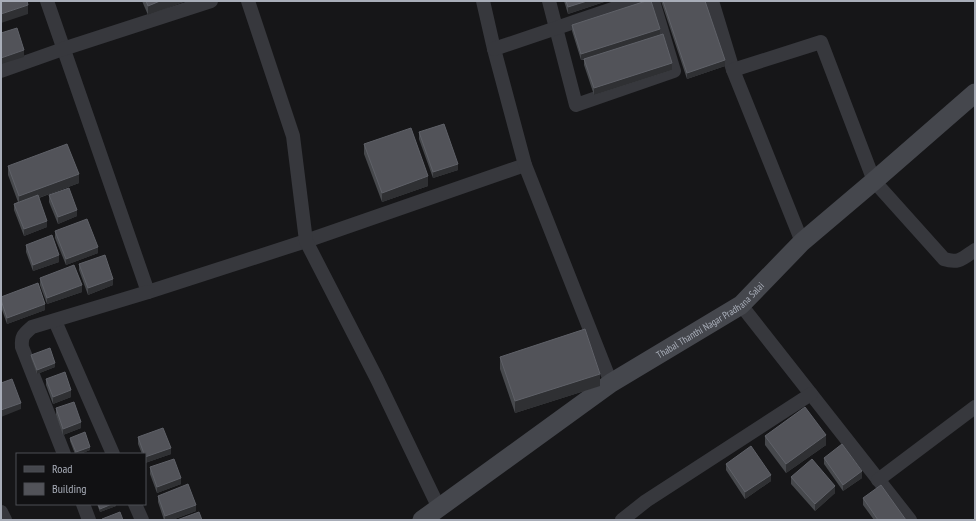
<svg xmlns="http://www.w3.org/2000/svg" width="976" height="521" viewBox="0 0 976 521" font-family="'PT Sans Narrow',sans-serif">
	<rect width="100%" height="100%" fill="#161618"/>
	<g fill="none" stroke-linecap="round" stroke-linejoin="round">
		<!-- street -->
		<g stroke="#37383d" stroke-width="14">
			<path d="M47 1 148 292 306 241 525 165"/>
			<path d="M248 1 293 136 306 241 377 379 439 508"/>
			<path d="M483 1 494 49 525 165 611 383"/>
			<path d="M549 1 576 105 674 71 653 1"/>
			<path d="M712 1 733 70"/>
			<path d="M494 49 636 1"/>
			<path d="M1 71 63 49 211 1"/>
			<path d="M802 242 733 70 821 42 874 181 944 259C959 264 963 258 975 250"/>
			<path d="M741 305 910 520"/>
			<path d="M55 321 113 454"/>
			<path d="M64 454 22 347C21 336 24 334 32 327L148 292"/>
			<path d="M878 480 975 407"/>
			<path d="M83 504 89 520"/>
			<path d="M135 504 142 520"/>
			<path d="M1 512 5 520"/>
			<path d="M622 520 646 501 811 394"/>
		</g>
		<!-- secondary -->
		<path stroke="#45474d" stroke-width="19" id="s1" d="M422 520 611 383 741 305 802 242 874 181 975 93"/>
	</g>
	<!-- wall -->
	<g fill="#47494d">
		<path d="M142 1H186L148 15Z"/>
		<path d="M564 1H607L568 14Z"/>
		<path d="M661 1H705L725 66 687 79Z"/>
		<path d="M572 25 660 35 672 70 594 95 584 65V60H581L572 31Z"/>
		<path d="M419 132 458 170 433 178 419 139Z"/>
		<path d="M364 144 428 186 382 202 364 154Z"/>
		<path d="M8 166 79 183 39 198 47 227 24 236 14 210V204L18 202 8 175Z"/>
		<path d="M49 195 77 216 58 224 49 202Z"/>
		<path d="M55 231 98 253 66 265 55 238Z"/>
		<path d="M26 245 59 262 33 271 26 252Z"/>
		<path d="M79 264 113 285 88 295 79 270Z"/>
		<path d="M40 278 82 292 47 304 40 285Z"/>
		<path d="M1 297 45 310 7 324 1 307Z"/>
		<path d="M31 355 55 367 37 374 31 358Z"/>
		<path d="M500 357 600 386 515 413 500 369Z"/>
		<path d="M46 379 71 397 53 404 46 385Z"/>
		<path d="M56 408 81 428 63 435 56 415Z"/>
		<path d="M765 436 826 445 786 473 765 445Z"/>
		<path d="M138 437 171 454 145 463V454H142L138 444Z"/>
		<path d="M70 438 90 450 80 454H75L70 441Z"/>
		<path d="M824 458 862 478 843 491 824 464Z"/>
		<path d="M726 464 771 481 745 499 726 470Z"/>
		<path d="M150 467 181 484 157 493 150 474Z"/>
		<path d="M791 477 835 493 815 511 791 484Z"/>
		<path d="M158 496 196 511 172 520H164L158 502Z"/>
		<path d="M863 498 906 520H874L863 505Z"/>
		<path d="M97 504H116V506L100 512Z"/>
	</g>
	<!-- shaded-wall -->
	<g fill="#2f3033">
		<path d="M160 1H186L148 15V6Z"/>
		<path d="M587 1H607L568 14V7Z"/>
		<path d="M28 5V14L1 23V14Z"/>
		<path d="M660 29V35L581 60V54Z"/>
		<path d="M24 50V57L1 64V58Z"/>
		<path d="M725 60V66L687 79V73Z"/>
		<path d="M672 63V70L594 95V88Z"/>
		<path d="M458 164V170L433 178V172Z"/>
		<path d="M79 174V183L19 205V196Z"/>
		<path d="M428 176V186L382 202V193Z"/>
		<path d="M77 210V216L58 224V217Z"/>
		<path d="M47 221V227L24 236V229Z"/>
		<path d="M98 247V253L66 265V259Z"/>
		<path d="M59 255V262L33 271V265Z"/>
		<path d="M113 279V285L88 295V288Z"/>
		<path d="M82 285V292L47 304V298Z"/>
		<path d="M45 304V310L7 324V318Z"/>
		<path d="M55 363V367L37 374V370Z"/>
		<path d="M600 374V386L515 413V401Z"/>
		<path d="M71 390V397L53 404V397Z"/>
		<path d="M21 403V409L1 417V410Z"/>
		<path d="M81 422V428L63 435V429Z"/>
		<path d="M826 435V445L786 473V464Z"/>
		<path d="M90 447V450L80 454H76V452Z"/>
		<path d="M171 448V454L145 463V457Z"/>
		<path d="M862 471V478L843 491V485Z"/>
		<path d="M771 475V481L745 499V492Z"/>
		<path d="M181 478V484L157 493V487Z"/>
		<path d="M835 486V493L815 511V504Z"/>
		<path d="M112 504H116V506L100 512V509Z"/>
		<path d="M196 505V511L172 520H165V516Z"/>
	</g>
	<!-- building -->
	<g fill="#525359" stroke="#5f6168">
		<path d="M1 1H27L28 5 1 14Z"/>
		<path d="M146 1H160L148 6Z"/>
		<path d="M566 1H587L568 7Z"/>
		<path d="M646 1H651L660 29 581 54 572 25Z"/>
		<path d="M663 1H705L725 60 687 73Z"/>
		<path d="M17 28 24 50 1 58V33Z"/>
		<path d="M663 34 672 63 594 88 584 59Z"/>
		<path d="M444 124 458 164 433 172 419 132Z"/>
		<path d="M411 128 428 176 382 193 364 144Z"/>
		<path d="M67 144 79 174 19 196 8 166Z"/>
		<path d="M69 188 77 210 58 217 49 195Z"/>
		<path d="M38 195 47 221 24 229 14 204Z"/>
		<path d="M87 219 98 247 66 259 55 231Z"/>
		<path d="M52 235 59 255 33 265 26 245Z"/>
		<path d="M105 255 113 279 88 288 79 264Z"/>
		<path d="M74 265 82 285 47 298 40 278Z"/>
		<path d="M38 283 45 304 7 318 1 300V297Z"/>
		<path d="M585 329 600 374 515 401 500 357Z"/>
		<path d="M50 348 55 363 37 370 31 355Z"/>
		<path d="M65 372 71 390 53 397 46 379Z"/>
		<path d="M12 379 21 403 1 410V383Z"/>
		<path d="M74 402 81 422 63 429 56 408Z"/>
		<path d="M805 407 826 435 786 464 765 436Z"/>
		<path d="M163 428 171 448 145 457V454H144L138 437Z"/>
		<path d="M85 432 90 447 76 452 70 438Z"/>
		<path d="M842 444 862 471 843 485 824 458Z"/>
		<path d="M751 446 771 475 745 492 726 464Z"/>
		<path d="M174 459 181 478 157 487 150 467Z"/>
		<path d="M812 459 835 486 815 504 791 477Z"/>
		<path d="M188 484 196 505 165 516 158 496Z"/>
		<path d="M881 485 906 520H878L863 498Z"/>
		<path d="M98 504H112L100 509Z"/>
		<path d="M120 512 123 520H103L102 519Z"/>
		<path d="M199 512 202 520H177Z"/>
	</g>
	<g text-anchor="middle" stroke-width="3" stroke-linejoin="round" paint-order="stroke">
		<!-- street labels -->
		<g font-size="10" fill="#a8adb8" stroke="#111113">
			<text dy="4" stroke="none"><textPath href="#s1" startOffset="351">Thabal Thanthi Nagar Pradhana Salai</textPath></text>
		</g>
	</g>
	<!-- border -->
	<rect width="976" height="521" fill="none" stroke="#a8adb8" stroke-width="4"/>
	<!-- legend -->
	<rect x="16" y="453" width="130" height="52" fill="#111113" stroke="#4d4f55"/>
	<rect x="24" y="466" width="20" height="6" fill="#45474d" stroke="#4d4f55"/>
	<text x="52" y="473" font-size="12" fill="#a8adb8">Road</text>
	<rect x="24" y="483" width="20" height="12" fill="#525359" stroke="#4d4f55"/>
	<text x="52" y="493" font-size="12" fill="#a8adb8">Building</text>
</svg>
